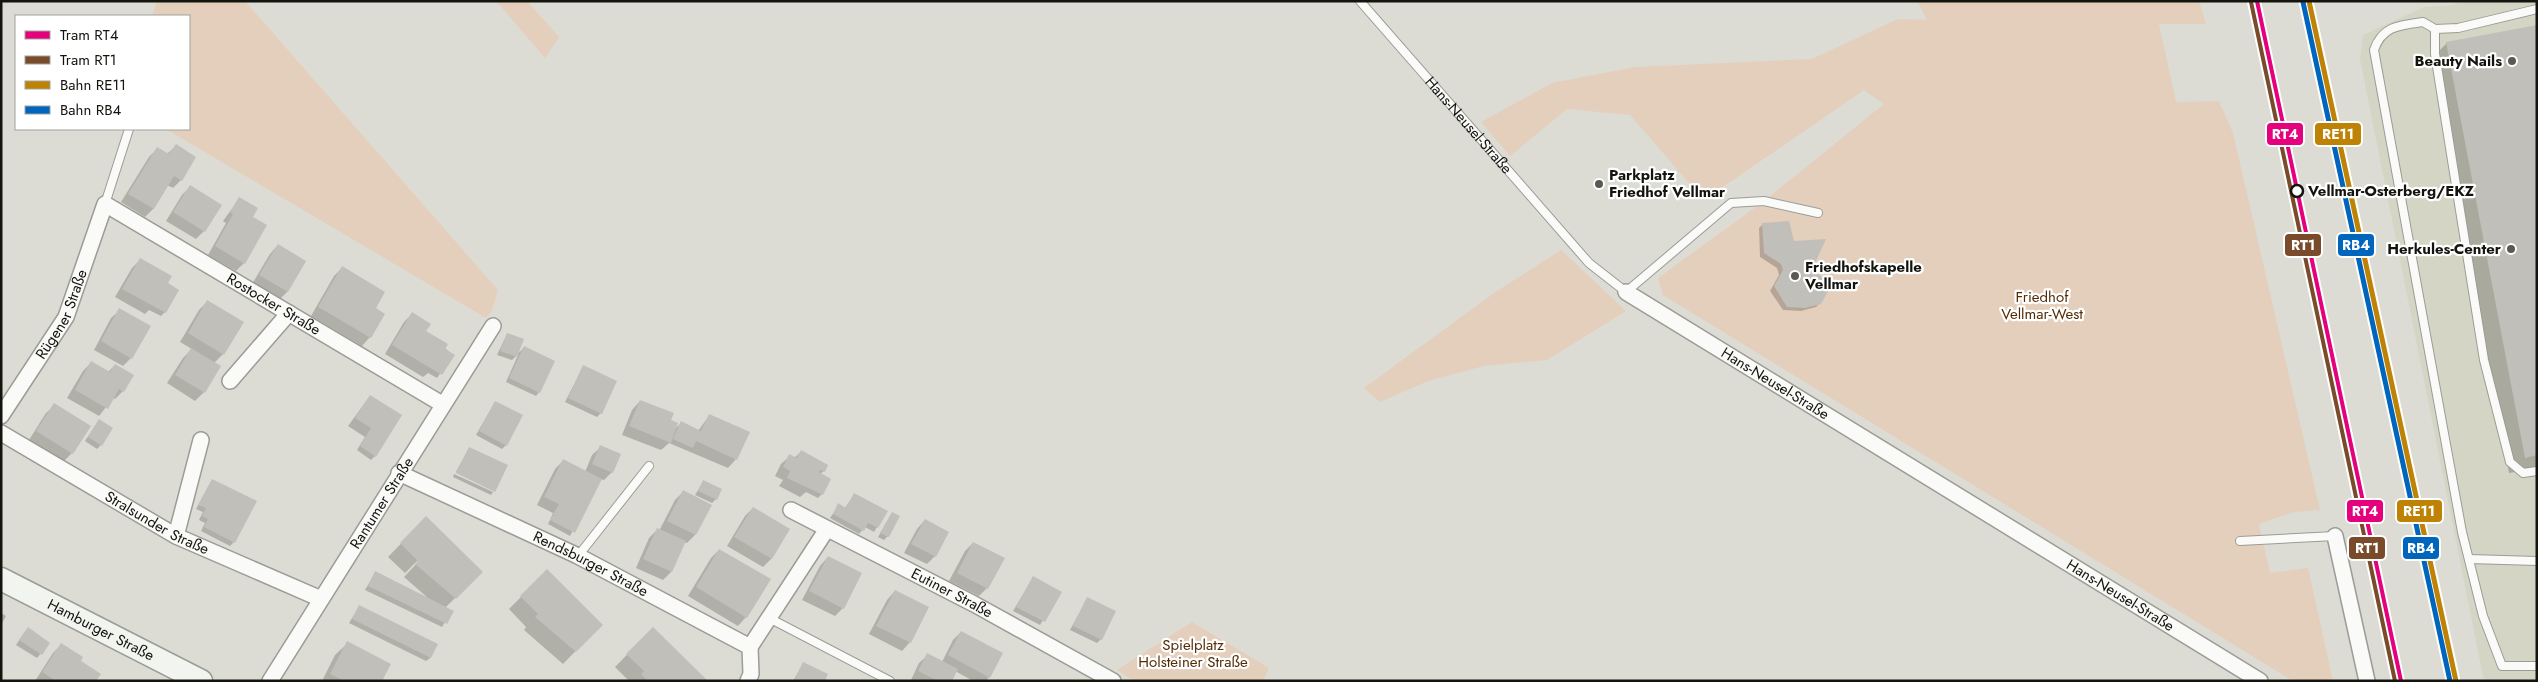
<svg xmlns="http://www.w3.org/2000/svg" width="2538" height="682" viewBox="0 0 2538 682" font-family="Jost,sans-serif">
	<rect width="100%" height="100%" fill="#dcdcd4"/>
	<!-- built -->
	<path fill="#d4d5c5" d="M2463 1H2537V681H2484L2360 59 2363 35 2424 7 2452 5Z"/>
	<!-- green -->
	<g fill="#e4cfbd">
		<path d="M157 1H245L498 290 492 310 486 318 166 129H189V16H152Z"/>
		<path d="M496 1H527L559 37 545 58Z"/>
		<path d="M1917 1H2199L2206 24H2159L2176 102 2219 101 2233 133 2320 510 2294 512 2259 524 2270 573 2308 568 2333 681H2293L1663 295 1658 278 1764 201 1884 104 1864 90 1704 200 1630 115 1567 109 1510 156 1481 122 1552 83 1635 67 1812 59 1898 19 1927 20Z"/>
		<path d="M1561 250 1626 311 1547 360 1484 366 1428 381 1380 402 1364 388 1494 293Z"/>
		<path d="M1192 622 1269 668 1263 681H1134L1117 670Z"/>
	</g>
	<!-- shadow -->
	<g fill="#0003">
		<path d="M2537 27V468L2509 473 2431 59 2447 43Z"/>
		<path d="M176 146 181 180 173 188 167 185 153 209 145 217 121 202 149 157 157 149 167 154Z"/>
		<path d="M190 187 204 231 196 239 166 221 182 195Z"/>
		<path d="M239 199 251 218 244 263 236 271 208 255 226 223 223 221Z"/>
		<path d="M1763 224 1793 242 1813 263 1820 303 1816 307 1801 311 1783 310 1770 291 1779 275 1777 268 1760 257 1759 228Z"/>
		<path d="M278 245 305 262 287 292 279 300 252 284 270 254Z"/>
		<path d="M140 260 166 284 165 312 161 316 149 310 145 314 115 297 132 268Z"/>
		<path d="M342 268 374 308 384 314 370 337 362 346 311 316 334 276Z"/>
		<path d="M207 302 223 354 214 363 219 366 204 392 195 401 167 383 183 358 192 349 180 342 199 310Z"/>
		<path d="M120 310 131 358 123 366 94 350 111 318Z"/>
		<path d="M412 314 425 331 453 355 437 378 428 373 423 377 385 354 404 322Z"/>
		<path d="M507 334 516 355 524 348 539 392 536 396 506 382 519 353 512 360 497 355Z"/>
		<path d="M91 363 108 372 115 365 123 391 115 399 113 398 99 416 67 398 83 371Z"/>
		<path d="M583 367 601 413 597 417 565 402Z"/>
		<path d="M370 396 375 456 371 460 357 450 365 437 348 426Z"/>
		<path d="M640 401 670 421 674 430 681 423 698 431 709 416 736 459 728 468 669 443 661 450 622 435 632 410Z"/>
		<path d="M495 402 506 445 502 449 476 435Z"/>
		<path d="M55 405 89 426 72 453 63 462 29 440 46 413Z"/>
		<path d="M99 420 101 445 97 449 85 441Z"/>
		<path d="M601 447 612 472 604 480 600 479 570 536 548 524 553 513 537 505 555 469 563 461 585 472 592 455Z"/>
		<path d="M469 448 495 490 456 472Z"/>
		<path d="M801 452 824 471 820 474 822 494 818 498 806 492 800 497 779 486 783 480 775 476 781 464 790 456 794 458Z"/>
		<path d="M454 474 493 492 491 495 453 477Z"/>
		<path d="M212 480 234 542 230 546 201 531 205 523 199 520 203 512 196 509Z"/>
		<path d="M703 482 716 499 712 503 695 495Z"/>
		<path d="M683 492 695 535 687 543 684 542 671 572 663 580 636 568 649 538 657 530 659 531 675 500Z"/>
		<path d="M854 495 886 512 874 532 865 527 859 534 830 518 839 505 845 508Z"/>
		<path d="M753 508 789 529 771 559 763 567 727 546 745 516Z"/>
		<path d="M892 514 888 536 884 540 878 537Z"/>
		<path d="M426 518 481 572 445 608 452 611 442 627 365 590 375 573 428 598 404 577 420 560 419 559 405 573 388 557Z"/>
		<path d="M925 520 935 556 927 564 904 553 917 529Z"/>
		<path d="M973 543 987 588 979 596 949 581 965 551Z"/>
		<path d="M719 550 746 617 738 626 688 596 711 558Z"/>
		<path d="M828 557 843 608 835 616 802 600 820 566Z"/>
		<path d="M547 571 601 625 563 664 524 630 526 627 509 609Z"/>
		<path d="M1033 578 1060 592 1040 625 1013 611Z"/>
		<path d="M895 591 910 642 902 651 869 634 887 600Z"/>
		<path d="M1087 599 1101 639 1097 643 1070 630Z"/>
		<path d="M359 607 436 645 430 658 426 661 349 623Z"/>
		<path d="M1 613 6 616 1 625Z"/>
		<path d="M653 628 706 681H629L615 667Z"/>
		<path d="M961 632 989 677 986 681H973L955 671 951 681 911 680 919 663 928 655 942 662 953 640Z"/>
		<path d="M24 633 49 643 37 658 16 645Z"/>
		<path d="M348 643 383 681H322L335 655Z"/>
		<path d="M61 645 79 661 95 681H35L53 653Z"/>
		<path d="M803 664 823 681H793Z"/>
	</g>
	<!-- building -->
	<g fill="#c0bfba">
		<path d="M2537 25V455L2525 458 2446 42Z"/>
		<path d="M176 144 196 157 182 181 174 176 154 209 128 194 157 147 169 154Z"/>
		<path d="M190 185 222 205 205 232 173 212Z"/>
		<path d="M239 197 258 208 253 217 267 225 245 264 215 246 233 214 230 212Z"/>
		<path d="M1789 221 1794 241 1826 239 1815 263V269L1827 284 1833 282 1821 304 1805 308 1787 307 1774 286 1783 270 1781 264 1764 253 1762 223Z"/>
		<path d="M278 244 306 261 288 292 259 275Z"/>
		<path d="M140 258 172 276 168 283 179 290 166 313 122 289Z"/>
		<path d="M342 266 385 292 376 308 385 314 371 338 318 307Z"/>
		<path d="M207 300 244 322 224 355 188 333Z"/>
		<path d="M119 308 151 326 132 359 101 341Z"/>
		<path d="M412 312 431 324 426 331 448 344 445 349 455 355 442 375 392 345Z"/>
		<path d="M507 333 524 339 517 357 500 351Z"/>
		<path d="M524 346 555 361 540 393 509 378Z"/>
		<path d="M191 348 221 366 205 393 175 375Z"/>
		<path d="M91 361 110 372 115 364 134 375 124 392 119 389 108 409 75 390Z"/>
		<path d="M583 365 617 381 602 414 568 398Z"/>
		<path d="M370 395 402 415 376 457 360 446 371 428 355 418Z"/>
		<path d="M640 400 674 413 671 420 678 423 671 443 629 426Z"/>
		<path d="M495 401 523 415 507 446 479 431Z"/>
		<path d="M54 403 91 426 73 454 36 431Z"/>
		<path d="M709 414 750 432 737 460 696 441 693 448 673 439 681 421 701 431Z"/>
		<path d="M99 419 113 428 102 446 88 437Z"/>
		<path d="M600 445 621 454 613 473 592 464Z"/>
		<path d="M469 447 508 465 495 492 456 473Z"/>
		<path d="M801 450 828 465 825 472 820 470 819 472 831 479 823 495 787 478 790 471 783 467 789 454 797 458Z"/>
		<path d="M563 459 602 479 575 533 550 520 559 504 544 497Z"/>
		<path d="M212 479 257 501 235 543 204 527 208 519 202 516 206 508 198 505Z"/>
		<path d="M703 480 722 489 717 500 698 491Z"/>
		<path d="M683 490 712 505 696 535 667 521Z"/>
		<path d="M854 493 888 511 878 528 868 523 864 531 833 514 838 503 846 508Z"/>
		<path d="M753 507 790 529 772 559 734 537Z"/>
		<path d="M892 512 900 516 889 537 880 533Z"/>
		<path d="M426 516 483 572 456 599 415 564 418 561 400 543Z"/>
		<path d="M925 519 949 532 936 557 911 544Z"/>
		<path d="M657 528 686 541 672 572 643 559Z"/>
		<path d="M973 542 1005 558 988 589 957 573Z"/>
		<path d="M719 549 771 579 747 618 696 587Z"/>
		<path d="M828 556 862 573 844 609 809 591Z"/>
		<path d="M547 569 603 625 576 652 535 617 538 614 520 596Z"/>
		<path d="M375 571 454 611 447 624 368 586Z"/>
		<path d="M1033 576 1062 592 1045 622 1016 607Z"/>
		<path d="M895 590 929 607 911 643 876 626Z"/>
		<path d="M1087 597 1116 611 1102 640 1073 626Z"/>
		<path d="M359 605 438 644 431 658 352 619Z"/>
		<path d="M28 627 50 643 42 655 19 640Z"/>
		<path d="M653 627 708 681H648L641 674 644 671 626 654Z"/>
		<path d="M961 631 1003 653 990 678 948 655Z"/>
		<path d="M347 641 391 664 383 679 386 681H344L330 674Z"/>
		<path d="M61 643 83 657 81 661 101 674 96 681H56L42 672Z"/>
		<path d="M927 653 958 669 952 681H938L918 671Z"/>
		<path d="M803 662 828 674 825 681H794Z"/>
	</g>
	<g fill="none" stroke-linecap="round" stroke-linejoin="round">
		<!-- lane casing -->
		<g stroke="#9c9c96" stroke-width="10">
			<g id="lane">
				<path id="s1" d="M1360 1 1589 263 1626 292 1731 203 1764 201 1818 213"/>
				<path d="M2537 9 2458 28 2435 29 2423 22C2400 25 2382 26 2374 50L2462 532 2483 616 2502 666H2537"/>
				<path d="M2435 29V54L2484 360 2510 462 2523 473 2537 471"/>
				<path d="M105 204 129 129"/>
				<path d="M2240 541 2335 536"/>
				<path d="M578 556 649 466"/>
				<path d="M2469 559 2537 561"/>
				<path d="M769 618 890 681"/>
			</g>
		</g>
		<!-- street casing -->
		<g stroke="#9c9c96" stroke-width="18">
			<g id="street">
				<path id="s2" d="M1626 292 2260 681"/>
				<path d="M230 381 289 313"/>
				<path id="s3" d="M1 416 66 317 105 204 442 404"/>
				<path id="s4" d="M1 433 176 536 321 599"/>
				<path id="s5" d="M399 473 578 556 750 647 751 674 748 681"/>
				<path id="s6" d="M791 510 974 604 1113 681"/>
				<path d="M176 536 201 440"/>
				<path d="M2335 536 2367 681"/>
				<path d="M750 647 827 529"/>
				<path id="s7" d="M270 681 493 326"/>
			</g>
		</g>
		<!-- secondary casing -->
		<g stroke="#9c9c96" stroke-width="25">
			<g id="secondary">
				<path id="s8" d="M1 579 201 681"/>
			</g>
		</g>
		<!-- lane -->
		<use href="#lane" stroke="#fafaf9" stroke-width="8"/>
		<!-- street -->
		<use href="#street" stroke="#fafaf9" stroke-width="15"/>
		<!-- secondary -->
		<use href="#secondary" stroke="#f1f4ef" stroke-width="22"/>
		<!-- rail-1 casing -->
		<g stroke="#fff" stroke-width="9">
			<path id="rail-1" d="M2309 1 2456 681"/>
		</g>
		<!-- rail-2 casing -->
		<g stroke="#fff" stroke-width="9">
			<path id="rail-2" d="M2303 2 2450 681"/>
		</g>
		<!-- rail-1 -->
		<use href="#rail-1" stroke="#be8204" stroke-width="5"/>
		<!-- rail-2 -->
		<use href="#rail-2" stroke="#0065bd" stroke-width="5"/>
		<!-- tram-1 casing -->
		<g stroke="#fff" stroke-width="8">
			<path id="tram-1" d="M2257 1 2401 681"/>
		</g>
		<!-- tram-2 casing -->
		<g stroke="#fff" stroke-width="8">
			<path id="tram-2" d="M2251 2 2395 681"/>
		</g>
		<!-- tram-1 -->
		<use href="#tram-1" stroke="#e5007d" stroke-width="4"/>
		<!-- tram-2 -->
		<use href="#tram-2" stroke="#7a4b2a" stroke-width="4"/>
	</g>
	<!-- markers -->
	<g fill="#5a5a54" stroke="#fff" stroke-width="2">
		<circle cx="2512" cy="61" r="5"/>
		<circle cx="1599" cy="184" r="5"/>
		<circle cx="2511" cy="249" r="5"/>
		<circle cx="1795" cy="276" r="5"/>
	</g>
	<circle fill="#fff" stroke="#14140f" stroke-width="2.5" cx="2297" cy="191" r="6"/>
	<g text-anchor="middle" stroke-width="4.5" stroke-linejoin="round" paint-order="stroke">
		<!-- poi labels -->
		<g font-size="15" font-weight="bold" fill="#14140f" stroke="#fff" text-anchor="end">
			<text x="2502" y="66">Beauty Nails</text>
			<text x="1609" y="180" text-anchor="start">Parkplatz<tspan x="1609" dy="17">Friedhof Vellmar</tspan></text>
			<text x="2501" y="254">Herkules-Center</text>
			<text x="1805" y="272" text-anchor="start">Friedhofskapelle<tspan x="1805" dy="17">Vellmar</tspan></text>
		</g>
		<!-- street labels -->
		<g font-size="15" fill="#14140f" stroke="#fff">
			<text dy="5" stroke="none"><textPath href="#s1" startOffset="165">Hans-Neusel-Straße</textPath></text>
			<text dy="5" stroke="none"><textPath href="#s3" startOffset="434">Rostocker Straße</textPath></text>
			<text dy="5" stroke="none"><textPath href="#s3" startOffset="119">Rügener Straße</textPath></text>
			<text dy="5" stroke="none"><textPath href="#s2" startOffset="175">Hans-Neusel-Straße</textPath></text>
			<text dy="5" stroke="none"><textPath href="#s7" startOffset="210">Rantumer Straße</textPath></text>
			<text dy="5" stroke="none"><textPath href="#s4" startOffset="180">Stralsunder Straße</textPath></text>
			<text dy="5" stroke="none"><textPath href="#s5" startOffset="212">Rendsburger Straße</textPath></text>
			<text dy="5" stroke="none"><textPath href="#s6" startOffset="181">Eutiner Straße</textPath></text>
			<text dy="5" stroke="none"><textPath href="#s2" startOffset="580">Hans-Neusel-Straße</textPath></text>
			<text dy="5" stroke="none"><textPath href="#s8" startOffset="112">Hamburger Straße</textPath></text>
		</g>
		<!-- stop labels -->
		<g font-size="15" font-weight="bold" fill="#14140f" stroke="#fff" text-anchor="start">
			<text x="2308" y="196">Vellmar-Osterberg/EKZ</text>
		</g>
		<!-- park labels -->
		<g font-size="15" fill="#532b06" stroke="#fff">
			<text x="2042" y="302">Friedhof<tspan x="2042" dy="17">Vellmar-West</tspan></text>
			<text x="1193" y="650">Spielplatz<tspan x="1193" dy="17">Holsteiner Straße</tspan></text>
		</g>
	</g>
	<g stroke="#fff" stroke-width="2">
		<rect x="2266" y="122" width="38" height="24" rx="5" fill="#e5007d"/>
		<rect x="2314" y="122" width="48" height="24" rx="5" fill="#be8204"/>
		<rect x="2337" y="233" width="38" height="24" rx="5" fill="#0065bd"/>
		<rect x="2284" y="233" width="38" height="24" rx="5" fill="#7a4b2a"/>
		<rect x="2346" y="499" width="38" height="24" rx="5" fill="#e5007d"/>
		<rect x="2396" y="499" width="47" height="24" rx="5" fill="#be8204"/>
		<rect x="2402" y="536" width="38" height="24" rx="5" fill="#0065bd"/>
		<rect x="2348" y="536" width="38" height="24" rx="5" fill="#7a4b2a"/>
	</g>
	<g font-size="14" text-anchor="middle" font-weight="bold" fill="#fff">
		<text x="2285" y="139">RT4</text>
		<text x="2338" y="139">RE11</text>
		<text x="2356" y="250">RB4</text>
		<text x="2303" y="250">RT1</text>
		<text x="2365" y="516">RT4</text>
		<text x="2419" y="516">RE11</text>
		<text x="2421" y="553">RB4</text>
		<text x="2367" y="553">RT1</text>
	</g>
	<!-- border -->
	<rect width="2538" height="682" fill="none" stroke="#14140f" stroke-width="5"/>
	<!-- legend -->
	<rect x="15" y="15" width="175" height="115" fill="#ffffff" stroke="#a1a19f"/>
	<rect x="25" y="31" width="25" height="8" fill="#e5007d" stroke="#a1a19f"/>
	<text x="60" y="40" font-size="15" fill="#14140f">Tram RT4</text>
	<rect x="25" y="56" width="25" height="8" fill="#7a4b2a" stroke="#a1a19f"/>
	<text x="60" y="65" font-size="15" fill="#14140f">Tram RT1</text>
	<rect x="25" y="81" width="25" height="8" fill="#be8204" stroke="#a1a19f"/>
	<text x="60" y="90" font-size="15" fill="#14140f">Bahn RE11</text>
	<rect x="25" y="106" width="25" height="8" fill="#0065bd" stroke="#a1a19f"/>
	<text x="60" y="115" font-size="15" fill="#14140f">Bahn RB4</text>
</svg>
